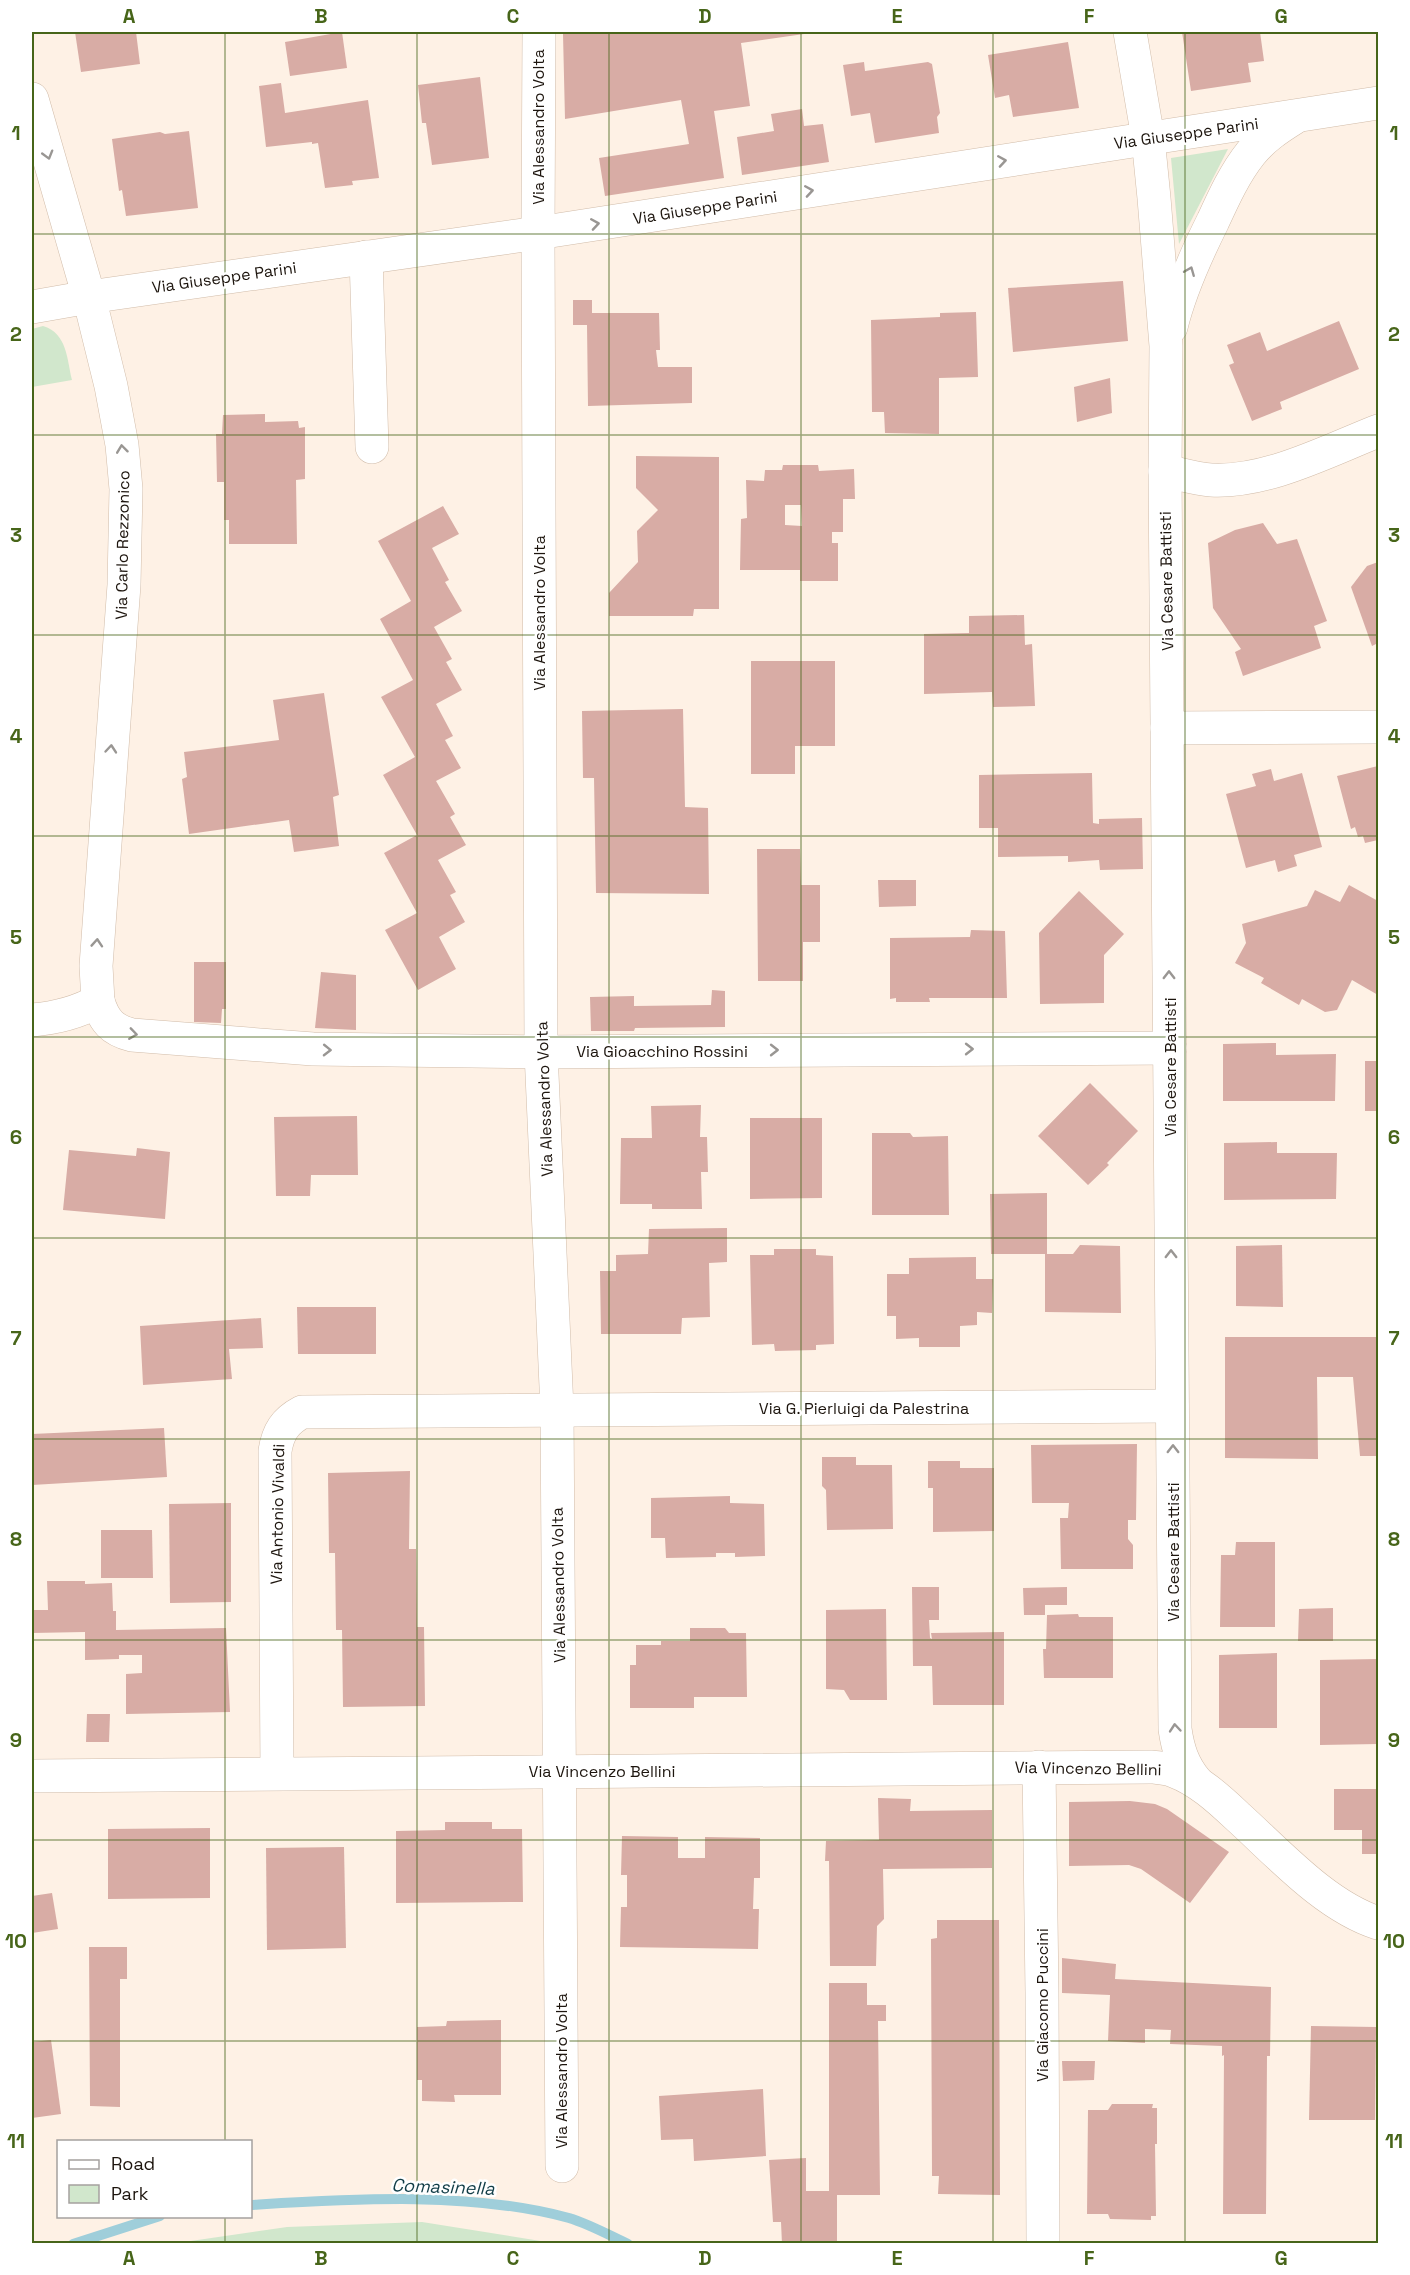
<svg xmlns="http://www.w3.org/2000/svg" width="1410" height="2275" viewBox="0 0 1410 2275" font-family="'Space Grotesk',sans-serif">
	<rect width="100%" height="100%" fill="#fef1e5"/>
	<!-- green -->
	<g fill="#d1e7cc">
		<path d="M1228 149 1179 244 1171 158Z"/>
		<path d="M43 326C67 333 67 359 72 380L32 387V329Z"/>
		<path d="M422 2222 553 2243H177L287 2227Z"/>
	</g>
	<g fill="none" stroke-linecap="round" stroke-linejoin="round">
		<!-- stream -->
		<g stroke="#9fceda" stroke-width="10">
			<path d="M250 2205C352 2199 470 2191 569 2218 589 2224 609 2235 628 2244"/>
			<path d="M73 2244 160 2216"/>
		</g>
	</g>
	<!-- building -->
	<g fill="#d8aca5" fill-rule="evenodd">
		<path d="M75 32H136L140 64 81 72Z"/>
		<path d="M342 32 347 68 290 76 285 42Z"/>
		<path d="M577 32H811V33L741 43 750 106 714 111 724 178 605 196 599 158 689 144 681 100 565 119 563 34Z"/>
		<path d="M1182 32H1260L1264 61 1248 63 1251 82 1191 91Z"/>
		<path d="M1068 42 1079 108 1013 117 1009 95 995 98 988 55Z"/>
		<path d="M864 62 865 71 928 62 932 64 940 113 937 117 939 133 875 143 870 113 851 116 843 65Z"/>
		<path d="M480 77 489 158 432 165 426 123H422L418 85Z"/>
		<path d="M281 83 285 113 368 100 379 178 352 181 353 185 325 188 318 143 312 144V142L266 147 259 86Z"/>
		<path d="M802 109 804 126 823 124 829 162 742 175 737 137 774 131 771 114Z"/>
		<path d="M189 131 198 208 126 216 122 190 119 191 112 139 160 132 165 134Z"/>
		<path d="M1123 281 1128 341 1013 352 1008 288Z"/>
		<path d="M573 300H592V313H659L660 350H656L658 367H692V403L588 406 587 325H573Z"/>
		<path d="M976 312 978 377 939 378V434L885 433 884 412H872L871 320 940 317V313Z"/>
		<path d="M1339 321 1359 369 1280 402 1282 409 1252 421 1229 365 1234 363 1227 345 1260 332 1267 351Z"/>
		<path d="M1110 378 1112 413 1077 422 1074 387Z"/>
		<path d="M265 414V422L298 421 299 428 305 427V479L296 480 297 544H229V520H224V482H217L216 434H222L223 415Z"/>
		<path d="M636 456 719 457V609H694L693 616H609V593L638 562 637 531 658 510 636 488Z"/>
		<path d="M783 465H818L819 471 854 469 855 499H843V532H832V543H838V581H800V570H740L741 519 747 518 746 480 764 481 765 470H782ZM785 505H801L802 526 785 525Z"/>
		<path d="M443 506 459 534 432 548 449 580 445 582 462 611 434 627 452 659 446 662 462 690 436 704 453 736 445 740 461 768 436 781 455 814 450 817 466 845 438 860 456 892 450 895 465 922 439 937 456 969 418 990 385 930 417 913 384 853 417 835 383 775 415 757 381 697 413 680 380 619 411 601 378 541Z"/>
		<path d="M1263 523 1277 544 1297 539 1327 621 1314 626 1321 648 1243 676 1235 652 1241 649 1213 608 1208 543 1235 530Z"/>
		<path d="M1378 562V643L1372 646 1351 587 1367 566Z"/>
		<path d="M1024 615 1025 645 1032 644 1035 706 993 707 992 692 924 694V634L969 633V616Z"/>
		<path d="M751 661H835V746H795V774H751Z"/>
		<path d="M324 693 339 795 333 797 339 846 294 852 289 820 189 834 182 779 187 777 184 752 279 740 273 700Z"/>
		<path d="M683 709 685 807 708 808 709 894 596 893 594 778H583L582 711Z"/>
		<path d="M1378 766V840L1365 843 1363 836 1358 837 1355 827 1351 829 1337 776Z"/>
		<path d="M1271 769 1274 781 1302 773 1322 847 1294 855 1297 866 1278 872 1275 860 1246 868 1226 794 1256 786 1252 774Z"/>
		<path d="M1092 773 1093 823 1099 824V819L1142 818 1143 869 1100 870 1099 860 1068 862V856L998 857V828H979V775Z"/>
		<path d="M757 849H800L801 885H820V942H803V981H758Z"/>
		<path d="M878 880H916V906L879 907Z"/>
		<path d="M1349 885 1378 901V995L1352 980 1337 1010 1325 1012 1302 999 1299 1005 1261 983 1264 978 1235 963 1246 943 1242 924 1307 906 1315 890 1340 902Z"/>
		<path d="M1079 891 1124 934 1104 955V1003L1040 1004 1039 933Z"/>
		<path d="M971 930 1005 931 1007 998H929L930 1002H896V998L890 999V938L970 937Z"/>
		<path d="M194 962H226V1009H222L221 1023 194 1022Z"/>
		<path d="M321 972 356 975V1030L315 1028Z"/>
		<path d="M712 990 725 991V1027L635 1028 634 1031H591L590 997 634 996V1006L711 1005Z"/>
		<path d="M1276 1043V1055L1336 1054 1335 1101H1223V1044Z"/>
		<rect x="1365" y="1061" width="13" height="50"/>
		<path d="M1090 1083 1138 1131 1107 1163 1109 1165 1088 1185 1038 1136Z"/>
		<path d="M701 1105 700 1137H707L708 1172H701L702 1209H652V1204H620L621 1138H652L651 1106Z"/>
		<path d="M357 1116 358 1175H311L310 1196H276L274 1117Z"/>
		<path d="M750 1118H822V1198L750 1199Z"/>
		<path d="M872 1133H910L913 1137 948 1136 949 1215H872Z"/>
		<path d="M1277 1142V1153H1337L1336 1199 1224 1200V1143Z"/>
		<path d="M137 1148 170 1152 165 1219 63 1210 69 1150 136 1156Z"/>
		<path d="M1047 1193V1254H1073L1080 1245 1120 1246 1121 1313 1045 1312V1254H991L990 1194Z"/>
		<path d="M727 1228V1262L709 1263 710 1317 682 1318 681 1334H601L600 1271H616V1255L648 1254 649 1229Z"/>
		<path d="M1282 1245 1283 1307 1236 1306V1246Z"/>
		<path d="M774 1249H816V1255L833 1256 834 1344 816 1345V1350L775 1351 774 1344 752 1345 750 1255H774Z"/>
		<path d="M976 1257V1279H993L992 1313 977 1312V1325L960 1326V1347H919V1338L896 1339V1316H887V1274H909V1258Z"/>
		<path d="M297 1307H376V1354H298Z"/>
		<path d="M261 1318 263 1348 229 1349 232 1379 143 1385 140 1326Z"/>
		<path d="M1225 1337H1378V1456H1360L1353 1377H1317L1318 1459 1225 1458Z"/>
		<path d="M164 1428 167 1477 32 1485V1434Z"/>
		<path d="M1137 1444 1136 1520H1128V1539L1133 1545V1569H1061L1060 1518H1068L1069 1503H1032L1031 1445Z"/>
		<path d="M822 1457H856V1465H892L893 1529 827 1530 826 1490 822 1486Z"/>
		<path d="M928 1461H960V1468H994V1531L933 1532V1488H928Z"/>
		<path d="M410 1471 409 1549H416L417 1627H424L425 1706 343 1707 342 1630H336L335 1553H329L328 1473Z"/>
		<path d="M730 1496V1503L764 1504 765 1556 735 1557V1553H716V1557L666 1558 665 1538H651V1498Z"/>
		<path d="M231 1503V1602L170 1603 169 1504Z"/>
		<path d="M101 1530H152L153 1578H101Z"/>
		<path d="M1236 1542H1275V1627H1220L1221 1555H1235Z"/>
		<path d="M47 1581H85V1584L112 1583 113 1611H116V1630L226 1628 230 1712 126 1714V1674L142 1673V1655H119V1659L85 1660V1632L32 1633V1610H48Z"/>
		<path d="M912 1587H939V1620H929L930 1638 932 1639 931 1633 1004 1632V1705H933L932 1666H913Z"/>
		<path d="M1067 1587V1605H1045V1615H1024L1023 1588Z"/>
		<path d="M1333 1608V1641H1298L1299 1609Z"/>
		<path d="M886 1609 887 1700H850L844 1690 826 1689V1610Z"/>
		<path d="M1078 1614 1079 1617H1113V1678H1044L1043 1649H1046L1047 1615Z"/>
		<path d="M690 1628H725L729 1633H746L747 1697H694V1708H630V1665H636V1645H661V1641H690Z"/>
		<path d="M1277 1653V1728H1219V1655Z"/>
		<path d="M1378 1659V1744L1320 1745V1660Z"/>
		<path d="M87 1714H110L109 1742H86Z"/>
		<path d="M1334 1789H1378V1854H1362V1830H1334Z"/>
		<path d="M878 1798 911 1799 910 1811 992 1810V1868L883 1869 884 1919 877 1926 876 1966H830L829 1861H825L826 1841 879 1840Z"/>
		<path d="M1130 1801 1155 1804 1167 1809 1229 1852 1190 1903 1141 1869 1129 1865 1069 1866V1802Z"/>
		<path d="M445 1822H492V1829H522L523 1902 396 1903V1831L445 1830Z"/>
		<path d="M210 1828V1898L108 1899V1829Z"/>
		<path d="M622 1836 678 1837V1858H705V1837L760 1838V1878H754L753 1909H759L758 1949 620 1947 621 1907H627V1875H621Z"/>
		<path d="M344 1847 346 1948 267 1950 266 1848Z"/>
		<path d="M52 1893 58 1929 32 1933V1896Z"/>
		<path d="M937 1920H999L1000 2195 938 2194 939 2176H932L931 1939 937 1938Z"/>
		<path d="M89 1947H127V1979H120V2107L90 2106Z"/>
		<path d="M1062 1958 1116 1964 1115 1979 1271 1987 1270 2056H1267L1266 2214H1223L1224 2055 1222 2056V2046L1170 2044 1171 2030 1145 2029V2043L1108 2041 1110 1995 1062 1993Z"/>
		<path d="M829 1983H867V2005H886V2021H878L880 2195H837V2244H782L781 2222H773L769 2160 806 2158V2191H829Z"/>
		<path d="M501 2020V2095H454L455 2102 422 2101V2080H417V2027L446 2026 447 2021Z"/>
		<path d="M1311 2026 1376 2027 1375 2120H1309Z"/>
		<path d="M51 2040 61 2114 32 2118V2042Z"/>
		<path d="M1062 2061H1095L1094 2080 1063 2081Z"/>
		<path d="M763 2089 766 2156 694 2161 693 2139 661 2140 659 2096Z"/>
		<path d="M1112 2104H1153L1152 2108H1157V2144H1155L1156 2216H1151V2220L1110 2219 1108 2214H1087L1088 2110H1108Z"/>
	</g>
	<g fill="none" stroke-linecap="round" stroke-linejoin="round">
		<!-- minor casing -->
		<g stroke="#d1bca9" stroke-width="34">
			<g id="minor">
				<path d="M539 32 538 233 541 1052 557 1409 562 2166"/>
				<path d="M1130 32 1148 138 1154 198 1166 346 1165 471 1175 1729C1178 1750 1183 1765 1196 1781"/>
				<path d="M32 99 89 297 111 386 122 445 126 489 124 585 96 966 98 1001"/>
				<path d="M366 257 372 447"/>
				<path d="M32 307 89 297 538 233 1378 103"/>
				<path d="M1171 327C1180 290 1196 255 1213 221 1224 197 1235 173 1251 153 1263 138 1278 128 1294 118"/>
				<path d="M1165 471C1180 474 1196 479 1211 480 1267 483 1327 451 1378 431"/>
				<path d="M1167 728 1378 727"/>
				<path d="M32 1020C55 1018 77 1013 98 1001 104 1021 112 1030 132 1035L313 1049 541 1052 1170 1048"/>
				<path d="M1039 1767 1042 1992 1043 2244"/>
				<path d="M277 1773 275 1451C278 1432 285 1421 302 1412L1172 1406"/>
				<path d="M32 1776 1152 1767C1159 1768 1167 1768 1174 1771 1198 1780 1218 1798 1237 1816 1278 1853 1325 1906 1378 1923"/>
			</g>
		</g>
		<!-- minor -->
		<use href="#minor" stroke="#fff" stroke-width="33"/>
	</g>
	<!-- one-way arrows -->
	<defs><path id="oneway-chevron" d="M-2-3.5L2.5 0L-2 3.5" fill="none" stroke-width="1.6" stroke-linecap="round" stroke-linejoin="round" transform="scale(1.5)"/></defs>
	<g stroke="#999693">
		<use href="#oneway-chevron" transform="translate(48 155) rotate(74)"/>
		<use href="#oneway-chevron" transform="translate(1002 161) rotate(-9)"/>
		<use href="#oneway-chevron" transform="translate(809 191) rotate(-9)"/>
		<use href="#oneway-chevron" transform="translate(595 224) rotate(-9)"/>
		<use href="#oneway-chevron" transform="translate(1190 271) rotate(-68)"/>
		<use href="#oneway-chevron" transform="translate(122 449) rotate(-97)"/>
		<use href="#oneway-chevron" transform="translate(111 749) rotate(-85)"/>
		<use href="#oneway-chevron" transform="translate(97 943) rotate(-86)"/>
		<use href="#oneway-chevron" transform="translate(1169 975) rotate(-90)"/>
		<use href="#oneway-chevron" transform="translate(133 1034) rotate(8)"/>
		<use href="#oneway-chevron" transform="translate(969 1049)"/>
		<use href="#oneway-chevron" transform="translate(327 1050) rotate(1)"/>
		<use href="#oneway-chevron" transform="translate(774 1050)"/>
		<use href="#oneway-chevron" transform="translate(1171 1254) rotate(-90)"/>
		<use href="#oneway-chevron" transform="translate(1173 1449) rotate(-90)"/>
		<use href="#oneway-chevron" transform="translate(1175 1728) rotate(-95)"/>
	</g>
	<!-- grid -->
	<path fill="none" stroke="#476519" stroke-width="1.5" stroke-opacity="0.55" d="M225 32V2142M417 32V2244M609 32V2244M801 32V2244M993 32V2244M1185 32V2244M32 234H1378M32 435H1378M32 635H1378M32 836H1378M32 1037H1378M32 1238H1378M32 1439H1378M32 1640H1378M32 1840H1378M32 2041H1378M225 2216V2244"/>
	<g text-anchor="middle" stroke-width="5" stroke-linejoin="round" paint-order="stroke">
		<!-- street labels -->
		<g font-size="16" fill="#1d150e" stroke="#fff">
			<text transform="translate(538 127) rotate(-90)" y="6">Via Alessandro Volta</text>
			<text transform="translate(1186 133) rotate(-8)" y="6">Via Giuseppe Parini</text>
			<text transform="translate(705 207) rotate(-9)" y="6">Via Giuseppe Parini</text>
			<text transform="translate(224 277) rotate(-8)" y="6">Via Giuseppe Parini</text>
			<text transform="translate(122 545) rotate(-89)" y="6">Via Carlo Rezzonico</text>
			<text transform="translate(1166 581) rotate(-91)" y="6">Via Cesare Battisti</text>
			<text transform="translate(539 613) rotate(-90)" y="6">Via Alessandro Volta</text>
			<text x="662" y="1057">Via Gioacchino Rossini</text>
			<text transform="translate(1170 1067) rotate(-90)" y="6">Via Cesare Battisti</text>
			<text transform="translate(544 1099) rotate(-92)" y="6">Via Alessandro Volta</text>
			<text x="864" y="1414">Via G. Pierluigi da Palestrina</text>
			<text transform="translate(277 1514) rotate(-89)" y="6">Via Antonio Vivaldi</text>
			<text transform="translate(1173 1552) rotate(-90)" y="6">Via Cesare Battisti</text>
			<text transform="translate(558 1585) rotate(-91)" y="6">Via Alessandro Volta</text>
			<text transform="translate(1088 1768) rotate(1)" y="6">Via Vincenzo Bellini</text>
			<text x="602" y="1777">Via Vincenzo Bellini</text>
			<text transform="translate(1042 2005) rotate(-90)" y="6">Via Giacomo Puccini</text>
			<text transform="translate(561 2071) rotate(-90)" y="6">Via Alessandro Volta</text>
		</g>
		<!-- water labels -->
		<g font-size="18" font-style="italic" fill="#113d47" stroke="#fff">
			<text transform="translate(443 2187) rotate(2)" y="6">Comasinella</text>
		</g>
	</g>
	<!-- border -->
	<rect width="1410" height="2275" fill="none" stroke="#ffffff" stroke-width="66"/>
	<!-- legend -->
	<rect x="57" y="2140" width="195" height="78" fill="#ffffff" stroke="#a5a19f" stroke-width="1.5"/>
	<rect x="69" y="2160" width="30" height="9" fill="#ffffff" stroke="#a5a19f" stroke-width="1.5"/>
	<text x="111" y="2170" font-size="18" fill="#1d150e">Road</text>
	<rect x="69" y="2185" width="30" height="18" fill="#d1e7cc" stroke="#a5a19f" stroke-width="1.5"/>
	<text x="111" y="2200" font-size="18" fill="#1d150e">Park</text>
	<rect x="33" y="33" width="1344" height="2209" fill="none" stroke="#476519" stroke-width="2"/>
	<g font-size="20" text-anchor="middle" font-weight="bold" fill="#476519">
		<text x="129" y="23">A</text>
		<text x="321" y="23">B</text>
		<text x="513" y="23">C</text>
		<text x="705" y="23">D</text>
		<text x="897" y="23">E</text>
		<text x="1089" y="23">F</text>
		<text x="1281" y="23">G</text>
		<text x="16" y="140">1</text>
		<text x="1394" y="140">1</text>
		<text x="16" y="341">2</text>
		<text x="1394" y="341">2</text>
		<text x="16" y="542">3</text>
		<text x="1394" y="542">3</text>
		<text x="16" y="743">4</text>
		<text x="1394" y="743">4</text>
		<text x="16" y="944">5</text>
		<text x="1394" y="944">5</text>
		<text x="16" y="1144">6</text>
		<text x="1394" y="1144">6</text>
		<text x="16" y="1345">7</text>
		<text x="1394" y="1345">7</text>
		<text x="16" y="1546">8</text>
		<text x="1394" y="1546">8</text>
		<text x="16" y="1747">9</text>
		<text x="1394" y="1747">9</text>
		<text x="16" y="1948">10</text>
		<text x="1394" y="1948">10</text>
		<text x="16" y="2148">11</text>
		<text x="1394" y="2148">11</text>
		<text x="129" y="2265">A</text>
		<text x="321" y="2265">B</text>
		<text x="513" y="2265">C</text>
		<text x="705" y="2265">D</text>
		<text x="897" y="2265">E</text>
		<text x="1089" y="2265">F</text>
		<text x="1281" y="2265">G</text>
	</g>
</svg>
